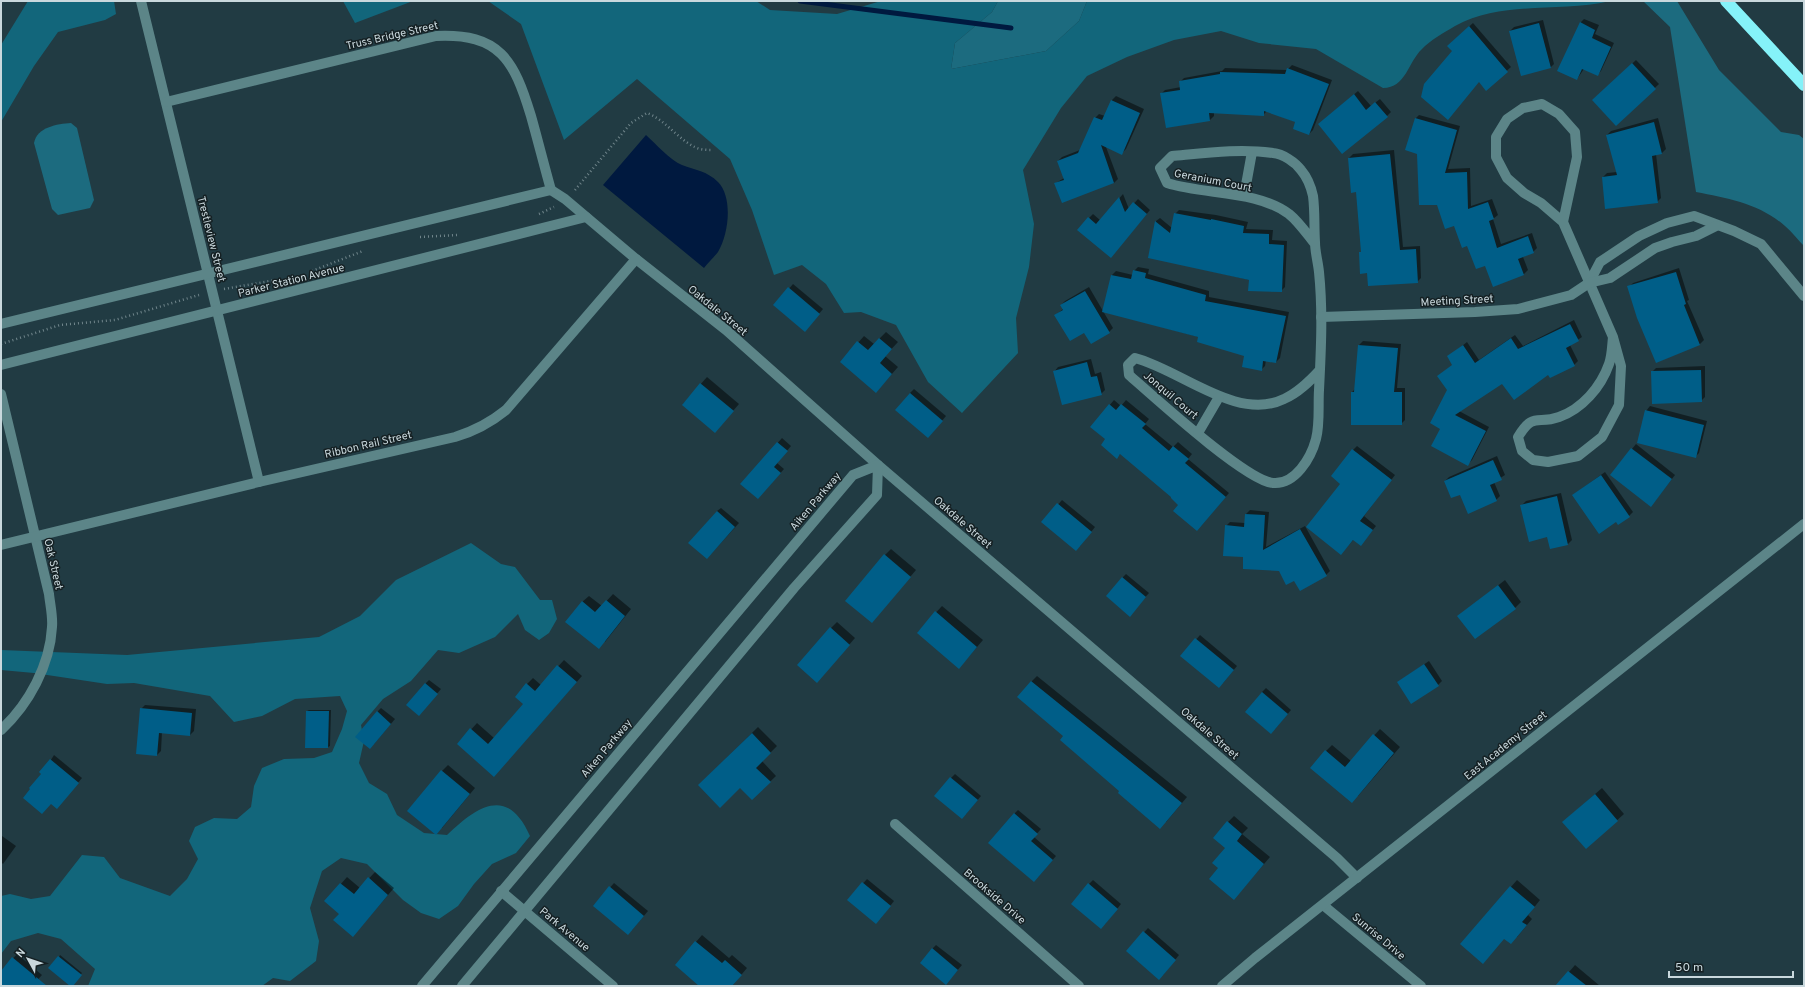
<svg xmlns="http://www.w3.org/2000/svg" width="1805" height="987" viewBox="0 0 1805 987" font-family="Overpass,sans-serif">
	<rect width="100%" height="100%" fill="#213b43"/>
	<!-- green -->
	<g fill="#1c6b7f">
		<path d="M998 1H1087L1079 21 1046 51 951 69 955 43 992 12Z"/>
		<path d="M1643 1H1677L1719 70 1781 132 1799 135 1804 139V246C1798 240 1792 232 1785 226 1760 204 1728 198 1696 192L1670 27Z"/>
		<path d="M71 123 77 128 94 200 90 208 58 215 52 209 34 143C37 127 57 124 71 123Z"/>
	</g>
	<!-- forest -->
	<g fill="#12667b">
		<path d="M28 1H114L116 14 105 20 58 32 34 66 1 122V45Z"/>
		<path d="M343 1H413L355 23Z"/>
		<path d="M488 1H756L770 10 837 14 881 1H998L992 12 955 43 951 69 1046 51 1079 21 1087 1H1610C1559 13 1503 0 1455 26 1445 32 1429 41 1422 49 1408 62 1406 88 1383 88L1316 49 1259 43 1221 31 1174 40 1127 57 1087 76 1061 108 1023 170 1034 224 1029 267 1016 318 1018 353 962 413 928 382 896 325 861 312 844 313 826 284 802 265 774 275 752 210 730 159 637 79 564 140 521 24Z"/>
		<path d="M471 543 501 564 515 567 540 600H552L557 619 549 633 539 640 525 630 518 614 495 637 459 653 438 650 411 681 383 699 361 725 364 741 359 763 369 783 387 794 397 815 424 833 447 835C478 805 508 786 530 836L516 853 492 864 474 884 458 906 439 919 421 913 403 900 367 864 341 858 322 871 310 908 319 941 316 961 290 981 273 978 262 986H88L95 969 61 939 38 933 11 941 1 954V896L10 894 31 899 50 896 82 855 104 857 120 878 170 896 187 879 198 859 189 841 195 827 214 818 237 819 251 807 254 786 262 768 284 759 314 758 332 752 342 729 347 711 340 696 295 699 262 716 234 722 210 696 134 683 107 684 34 673 1 670V650L127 655 319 637 360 616 396 580Z"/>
	</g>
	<!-- water -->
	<path fill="#00193f" d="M646 135C656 144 670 160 682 165 695 170 707 171 718 182 733 197 729 234 718 252 714 257 708 263 704 268L603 185Z"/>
	<!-- shadow -->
	<g fill="#0007">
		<path d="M1584 19 1599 25 1595 34 1614 43 1601 71 1597 75 1584 69 1577 79 1580 23Z"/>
		<path d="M1543 20 1554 64 1550 68 1510 31 1514 27Z"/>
		<path d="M1473 23 1511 67 1486 89 1453 51 1452 42Z"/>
		<path d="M1636 60 1659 84 1616 125 1593 100Z"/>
		<path d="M1292 65 1332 80 1313 130 1309 134 1296 122 1267 111 1263 115 1214 112V116L1210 120 1167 127 1161 94 1165 90 1181 87 1180 82 1184 78 1222 71 1225 68 1287 70Z"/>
		<path d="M1358 91 1371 106 1380 99 1391 112 1387 116 1319 124Z"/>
		<path d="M1116 96 1144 109 1126 149 1122 153 1106 147 1118 179 1114 183H1056L1064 178 1058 161 1062 157 1080 150 1095 118 1099 114 1105 116 1112 100Z"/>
		<path d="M1419 115 1460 126 1448 169 1470 168 1471 206 1492 199 1498 215 1493 219 1501 244 1532 233 1537 248 1533 252 1523 257 1528 270 1524 274 1494 286 1486 265 1415 119Z"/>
		<path d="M1658 118 1666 149 1662 153 1656 154 1661 198 1657 202 1603 177 1607 173 1617 172 1607 135 1611 131Z"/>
		<path d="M1394 150 1403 247 1420 246 1421 278 1417 282 1368 272 1360 253 1362 251 1357 191 1349 158 1353 154Z"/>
		<path d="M1123 194 1129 209 1138 199 1150 210 1115 252 1089 218 1093 214 1100 220Z"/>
		<path d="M1179 210 1216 215 1248 222 1246 229 1273 230 1272 240 1287 241 1285 287 1281 291 1250 280 1149 257 1156 221 1160 218 1172 228 1175 214Z"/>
		<path d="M1138 267 1149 269 1148 274 1209 291V297L1289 312 1280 358 1276 362 1266 360 1265 366 1261 370 1245 355 1199 337 1103 311 1113 328 1109 332H1085L1056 315 1063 309 1061 305 1065 301 1089 287 1103 311 1112 275 1116 271 1133 275 1134 271Z"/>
		<path d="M1679 268 1689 300 1687 301 1704 340 1700 344 1657 362 1629 287 1633 283Z"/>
		<path d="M793 284 823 309 809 326 775 305Z"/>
		<path d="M1574 320 1582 337 1570 345 1578 361 1574 365 1549 373 1502 382 1459 411 1489 427 1472 460 1468 464 1441 428 1448 390 1438 376 1453 365 1448 357 1467 342 1479 360 1515 335 1523 346Z"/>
		<path d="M886 332 898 342 885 356 898 367 876 392 841 362 864 336 874 344Z"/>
		<path d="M1363 341 1401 344 1397 388H1405V420L1401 424 1352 392 1355 389 1359 345Z"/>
		<path d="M1091 359 1095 374 1101 372 1105 390 1101 394 1054 372 1058 367Z"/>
		<path d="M1705 366V397L1701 401 1652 372 1656 368Z"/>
		<path d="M707 377 739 404 721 425 683 404Z"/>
		<path d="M914 389 946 416 932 433 910 393Z"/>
		<path d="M1114 400 1121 406 1126 400 1149 419 1145 424 1173 447 1178 442 1192 454 1188 459 1229 493 1201 526 1173 497 1121 453 1117 457 1106 439 1091 427Z"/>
		<path d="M1650 406 1707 421 1699 453 1695 457 1646 411Z"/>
		<path d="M782 438 791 446 777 463 784 469 762 494 741 484Z"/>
		<path d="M1636 444 1675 475 1655 501 1611 475Z"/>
		<path d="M1357 446 1395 475 1364 516 1376 526 1364 541 1354 539 1341 554 1342 483 1353 450Z"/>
		<path d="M1497 456 1505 475 1494 482 1500 496 1496 500 1461 493 1445 481 1449 477Z"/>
		<path d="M1605 472 1633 512 1629 516 1573 495Z"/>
		<path d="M1561 493 1572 540 1568 544 1548 536 1522 505 1526 501Z"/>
		<path d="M1062 500 1095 527 1080 546 1043 522Z"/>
		<path d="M721 508 739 523 711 554 717 511Z"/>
		<path d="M1250 510 1269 512 1266 547 1305 526 1330 571 1326 575 1294 579 1279 570 1245 557 1226 526 1230 522 1245 523 1246 514Z"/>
		<path d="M891 549 916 570 872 622 885 555Z"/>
		<path d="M1126 574 1149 593 1133 611 1122 578Z"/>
		<path d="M1505 580 1521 602 1515 608 1459 616Z"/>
		<path d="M613 594 631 609 605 642 582 602 589 596 602 606Z"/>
		<path d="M942 606 983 640 965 661 918 632Z"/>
		<path d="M837 622 855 638 823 675 831 628Z"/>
		<path d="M1200 635 1237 666 1223 683 1182 656Z"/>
		<path d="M564 660 582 676 500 769 458 744 477 723 494 738 524 704 516 697 527 684 533 678 541 685Z"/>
		<path d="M1429 661 1442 681 1438 685 1398 682Z"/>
		<path d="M1037 676 1187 797 1166 822 1121 791 1064 736 1031 682Z"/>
		<path d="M429 680 441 689 423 710 425 684Z"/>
		<path d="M1266 688 1291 710 1275 729 1262 692Z"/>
		<path d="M145 705 196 709 194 731 190 735 162 732 161 751 157 755 141 709Z"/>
		<path d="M381 708 395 719 374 744 377 712Z"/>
		<path d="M309 710H331L330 746 328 747 307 711Z"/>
		<path d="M758 727 777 746 762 761 776 776 752 799 740 786 699 785Z"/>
		<path d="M1380 729 1400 747 1358 796 1326 751 1332 745 1351 761Z"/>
		<path d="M54 755 82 778 61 803H51L42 774Z"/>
		<path d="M448 765 475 788 442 828V771Z"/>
		<path d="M955 774 981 796 966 814 951 778Z"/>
		<path d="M1602 788 1624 814 1586 848 1570 816Z"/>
		<path d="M1018 810 1041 829 1034 837 1056 856 1038 877 1014 814Z"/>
		<path d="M1234 816 1248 828 1242 834 1270 857 1240 892 1219 867 1226 848 1228 822Z"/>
		<path d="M2 836 16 846 3 864 1 862Z"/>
		<path d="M375 872 394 888 359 929 326 901 347 877 360 888Z"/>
		<path d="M867 879 894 901 880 919 848 900Z"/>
		<path d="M1093 880 1121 904 1105 924 1089 884Z"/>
		<path d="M1517 880 1540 900 1528 915 1532 919 1517 937 1461 944Z"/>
		<path d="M614 883 648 911 632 930 594 906Z"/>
		<path d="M1148 928 1179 955 1163 975 1127 951Z"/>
		<path d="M702 935 729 958 732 955 747 968 732 986H701L676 965Z"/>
		<path d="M936 945 962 965 950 979 932 949Z"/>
		<path d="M17 954 42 975 32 986H1V972Z"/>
		<path d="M60 955 82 973 71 986 59 957Z"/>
		<path d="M1575 965 1600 986H1557Z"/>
	</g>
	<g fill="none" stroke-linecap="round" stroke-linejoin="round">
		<!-- stream -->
		<path stroke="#00193f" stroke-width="5" d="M800 1 1011 28"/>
	</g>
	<!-- building -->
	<g fill="#005e88">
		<path d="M1580 22 1595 30 1592 38 1611 47 1598 76 1582 69 1577 80 1557 71Z"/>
		<path d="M1539 23 1551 68 1521 76 1509 31Z"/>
		<path d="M1469 26 1508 72 1486 91 1479 82 1448 120 1421 97 1424 84 1452 51 1447 46Z"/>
		<path d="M1632 63 1656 89 1616 126 1592 100Z"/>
		<path d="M1287 68 1329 84 1309 135 1293 129 1295 122 1264 111V116L1209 113 1210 121 1166 128 1160 93 1180 90 1179 81 1220 74V72L1285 74Z"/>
		<path d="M1354 94 1366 110 1375 102 1388 117 1342 154 1318 124Z"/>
		<path d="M1111 100 1140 113 1122 155 1101 145 1114 183 1062 203 1054 183 1064 180 1057 161 1078 153 1094 117 1102 120Z"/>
		<path d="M1415 118 1457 130 1445 173 1467 172 1468 209 1488 202 1494 219 1489 221 1497 248 1528 236 1534 253 1518 259 1524 275 1493 287 1485 266 1476 269 1467 246 1462 248 1454 226 1445 229 1437 205H1419L1417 154 1405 150Z"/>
		<path d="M1654 122 1662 154 1652 156 1658 203 1605 209 1602 177 1617 175 1606 135Z"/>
		<path d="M1390 154 1400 250 1416 249 1418 283 1368 286 1367 273 1360 274 1359 252H1361L1356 192 1351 193 1348 158Z"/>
		<path d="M1119 197 1125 212 1133 202 1147 214 1111 258 1077 230 1088 217 1096 224Z"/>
		<path d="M1174 213 1211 220V219L1244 226 1243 233 1269 234V244L1284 245 1282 292 1248 291 1249 280 1148 258 1155 221 1170 233Z"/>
		<path d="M1133 270 1146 273 1145 278 1206 295 1205 301 1286 316 1276 363 1263 361 1262 371 1242 367 1244 356 1197 342 1198 337 1102 312 1111 275 1131 279Z"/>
		<path d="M1676 272 1686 304 1684 305 1700 345 1656 363 1637 318 1627 286Z"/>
		<path d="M788 287 820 314 805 332 773 305Z"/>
		<path d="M1085 291 1110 333 1091 344 1084 333 1070 341 1054 315 1063 310 1060 305Z"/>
		<path d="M1570 324 1579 341 1566 348 1575 366 1550 378 1548 375 1514 400 1502 384 1455 415 1486 431 1468 466 1431 446 1440 429 1430 423 1447 390 1437 376 1452 365 1447 356 1463 345 1475 363 1511 338 1518 349Z"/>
		<path d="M879 338 892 349 880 363 892 374 876 393 840 362 857 341 868 350Z"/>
		<path d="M1358 345 1398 348 1394 392H1402V425H1351V392H1354Z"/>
		<path d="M1087 362 1091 377 1097 376 1102 395 1062 405 1053 371Z"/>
		<path d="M1701 370 1702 402 1652 404 1651 371Z"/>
		<path d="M700 383 734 411 715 433 682 405Z"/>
		<path d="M910 393 943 421 928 438 895 410Z"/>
		<path d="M1109 404 1116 410 1121 404 1146 424 1142 428 1169 451 1173 446 1189 459 1185 463 1226 497 1197 531 1173 511 1178 505 1171 498V497L1120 454 1117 459 1101 445 1105 439 1090 427Z"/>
		<path d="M1645 410 1704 425 1696 458 1637 443Z"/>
		<path d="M777 442 788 451 774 467 781 473 758 499 740 484Z"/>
		<path d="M1631 448 1672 479 1651 507 1610 475Z"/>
		<path d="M1352 449 1392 480 1360 521 1373 530 1361 546 1353 540 1341 555 1306 527 1340 484 1331 476Z"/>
		<path d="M1493 460 1502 480 1490 485 1497 501 1468 514 1460 495 1451 498 1444 481Z"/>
		<path d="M1601 475 1630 517 1618 525 1616 522 1599 534 1572 495Z"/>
		<path d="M1557 496 1568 545 1550 549 1547 537 1529 542 1520 505Z"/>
		<path d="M1057 503 1092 532 1076 551 1041 522Z"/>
		<path d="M717 511 735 527 707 559 688 543Z"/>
		<path d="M1245 514 1265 515 1263 550 1300 529 1327 576 1300 591 1294 581 1286 585 1279 571 1243 569V557L1223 556 1225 525 1244 527Z"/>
		<path d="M884 554 911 577 872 623 845 601Z"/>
		<path d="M1122 577 1146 597 1130 617 1106 596Z"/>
		<path d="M1498 585 1516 609 1475 639 1457 616Z"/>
		<path d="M606 600 625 616 599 649 565 622 582 601 595 612Z"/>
		<path d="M935 611 977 647 959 669 917 633Z"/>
		<path d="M830 627 850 645 817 683 797 665Z"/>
		<path d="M1195 638 1234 670 1219 688 1180 656Z"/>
		<path d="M1424 664 1439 686 1411 704 1397 682Z"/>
		<path d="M557 665 577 682 494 777 457 744 470 728 488 744 523 704 515 697 526 683 535 691Z"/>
		<path d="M1031 681 1182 803 1160 829 1118 793 1119 791 1060 740 1063 736 1017 697Z"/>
		<path d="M425 683 438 694 419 716 406 705Z"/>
		<path d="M1262 692 1288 714 1271 734 1245 712Z"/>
		<path d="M140 708 192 713 190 736 159 733 157 756 136 754Z"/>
		<path d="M306 711H329L328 748H305Z"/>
		<path d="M377 711 391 724 370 749 355 737Z"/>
		<path d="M752 733 771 753 756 768 771 782 752 800 740 788 720 808 698 785Z"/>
		<path d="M1373 734 1394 753 1352 803 1310 768 1325 750 1345 767Z"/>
		<path d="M50 759 79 783 57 809 51 804 42 814 23 798 30 789 29 788 41 774 39 772Z"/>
		<path d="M441 770 470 794 436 835 407 811Z"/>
		<path d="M950 777 978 800 962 819 934 796Z"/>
		<path d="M1595 794 1618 821 1586 849 1562 822Z"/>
		<path d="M1014 813 1038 834 1031 841 1053 860 1034 882 988 843Z"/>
		<path d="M1227 821 1242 834 1237 841 1264 864 1234 900 1209 879 1218 868 1212 863 1225 848 1213 838Z"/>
		<path d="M368 877 388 895 353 937 333 920 339 914 324 901 340 883 354 894Z"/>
		<path d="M862 882 891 906 876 924 847 900Z"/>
		<path d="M1088 883 1118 909 1101 929 1071 904Z"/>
		<path d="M609 886 644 916 628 935 593 906Z"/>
		<path d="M1510 886 1535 907 1522 922 1527 925 1511 944 1504 939 1483 964 1460 944Z"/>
		<path d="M1143 931 1176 960 1159 980 1126 951Z"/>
		<path d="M695 941 722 963 725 960 742 975 732 986H699L675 965Z"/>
		<path d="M932 948 958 970 946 985 920 963Z"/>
		<path d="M58 956 82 975 73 986H70L48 968Z"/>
		<path d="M12 957 47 986H1V971Z"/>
		<path d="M1568 971 1587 986H1555Z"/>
	</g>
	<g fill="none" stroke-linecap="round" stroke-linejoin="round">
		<!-- path -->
		<g stroke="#70858b" stroke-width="2.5" stroke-dasharray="1 3" stroke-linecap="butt">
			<path d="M575 190 631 123 647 113C666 120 678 140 697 148 702 150 708 150 713 150"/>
			<path d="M539 214 554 207"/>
			<path d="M420 237 457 235"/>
			<path d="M312 271 363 251"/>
			<path d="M224 289 276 280"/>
			<path d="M1 344 60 325 115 320 199 295"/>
		</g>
		<!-- minor -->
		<g stroke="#5c8588" stroke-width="10">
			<path d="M141 1 259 482"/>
			<path d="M166 102 436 36C500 33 514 60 531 116 538 141 544 165 551 190"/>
			<path d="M551 190 565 199 636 259 726 330 878 465 1337 858 1357 878"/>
			<path d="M1244 196 1252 152"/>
			<path d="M1563 222 1541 203 1524 193 1507 178 1496 157V137L1507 119 1523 108 1542 104 1559 114 1575 132 1577 157 1563 222 1613 337 1621 366 1619 405 1602 437 1578 456 1548 462 1533 460 1522 451 1518 437C1534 411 1537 425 1559 417 1582 409 1601 387 1609 364 1612 356 1612 346 1613 337"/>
			<path d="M1315 244C1307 234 1299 222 1289 214 1257 190 1205 195 1167 183L1160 168 1172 156C1204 153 1241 148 1273 153 1283 154 1295 162 1301 170 1307 177 1311 187 1313 196 1315 211 1314 227 1315 242 1315 252 1318 262 1319 272 1323 311 1321 351 1319 390 1318 406 1320 424 1316 439 1311 458 1295 485 1273 483 1246 481 1153 396 1129 375L1128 365 1135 358C1181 370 1237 422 1284 399 1298 393 1309 382 1320 370"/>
			<path d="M1589 283 1600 262 1639 236 1667 223 1694 216 1734 231 1761 244 1804 296"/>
			<path d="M1321 317 1475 312 1518 309 1571 295 1589 283 1610 278 1655 248 1672 242 1696 236 1716 226"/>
			<path d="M1 324 551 190"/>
			<path d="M1 365 586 217"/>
			<path d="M1 394 49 594C50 604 53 616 52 627 50 665 29 704 1 730"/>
			<path d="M1198 433 1219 397"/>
			<path d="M1 545 259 482 455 437C475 431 490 423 506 410L636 259"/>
			<path d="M895 824 1079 986"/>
			<path d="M501 891 613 986"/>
			<path d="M1323 905 1421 986"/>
			<path d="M422 986 853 475 878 465 877 495 794 588 462 986"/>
			<path d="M1222 986 1255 958 1804 524"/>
		</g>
		<!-- highway -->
		<path stroke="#85f2f9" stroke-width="12" d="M1726 1 1804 85"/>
	</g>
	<g text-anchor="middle" stroke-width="3" stroke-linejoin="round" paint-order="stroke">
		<!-- street labels -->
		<g font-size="11" fill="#c9d8dd" stroke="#152023">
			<text transform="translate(392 35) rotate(-13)" y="4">Truss Bridge Street</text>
			<text transform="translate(1213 180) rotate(11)" y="4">Geranium Court</text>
			<text transform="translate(212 239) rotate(76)" y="4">Trestleview Street</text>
			<text transform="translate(291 280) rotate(-14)" y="4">Parker Station Avenue</text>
			<text transform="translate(1457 300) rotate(-3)" y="4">Meeting Street</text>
			<text transform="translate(718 310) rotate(39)" y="4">Oakdale Street</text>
			<text transform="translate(1171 395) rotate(40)" y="4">Jonquil Court</text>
			<text transform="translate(368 444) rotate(-13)" y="4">Ribbon Rail Street</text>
			<text transform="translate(815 501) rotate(-50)" y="4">Aiken Parkway</text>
			<text transform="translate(963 522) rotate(41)" y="4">Oakdale Street</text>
			<text transform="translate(54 564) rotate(77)" y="4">Oak Street</text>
			<text transform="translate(1210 733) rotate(41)" y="4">Oakdale Street</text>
			<text transform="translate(1505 745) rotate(-39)" y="4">East Academy Street</text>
			<text transform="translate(606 748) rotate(-50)" y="4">Aiken Parkway</text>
			<text transform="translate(995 896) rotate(41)" y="4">Brookside Drive</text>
			<text transform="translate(565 929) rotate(40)" y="4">Park Avenue</text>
			<text transform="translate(1379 936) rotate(40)" y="4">Sunrise Drive</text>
		</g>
	</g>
	<!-- border -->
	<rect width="1805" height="987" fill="none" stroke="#c9d8dd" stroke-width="4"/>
	<!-- north arrow -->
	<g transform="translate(28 959) rotate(310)" stroke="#152023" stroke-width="3" paint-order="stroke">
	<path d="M0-3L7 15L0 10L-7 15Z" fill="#c9d8dd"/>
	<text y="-6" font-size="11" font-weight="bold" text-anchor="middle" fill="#c9d8dd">N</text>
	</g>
	<!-- scale -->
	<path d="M1669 971v6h124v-6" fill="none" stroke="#c9d8dd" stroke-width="2"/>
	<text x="1675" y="971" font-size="12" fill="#c9d8dd" stroke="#152023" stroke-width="3" paint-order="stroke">50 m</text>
</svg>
